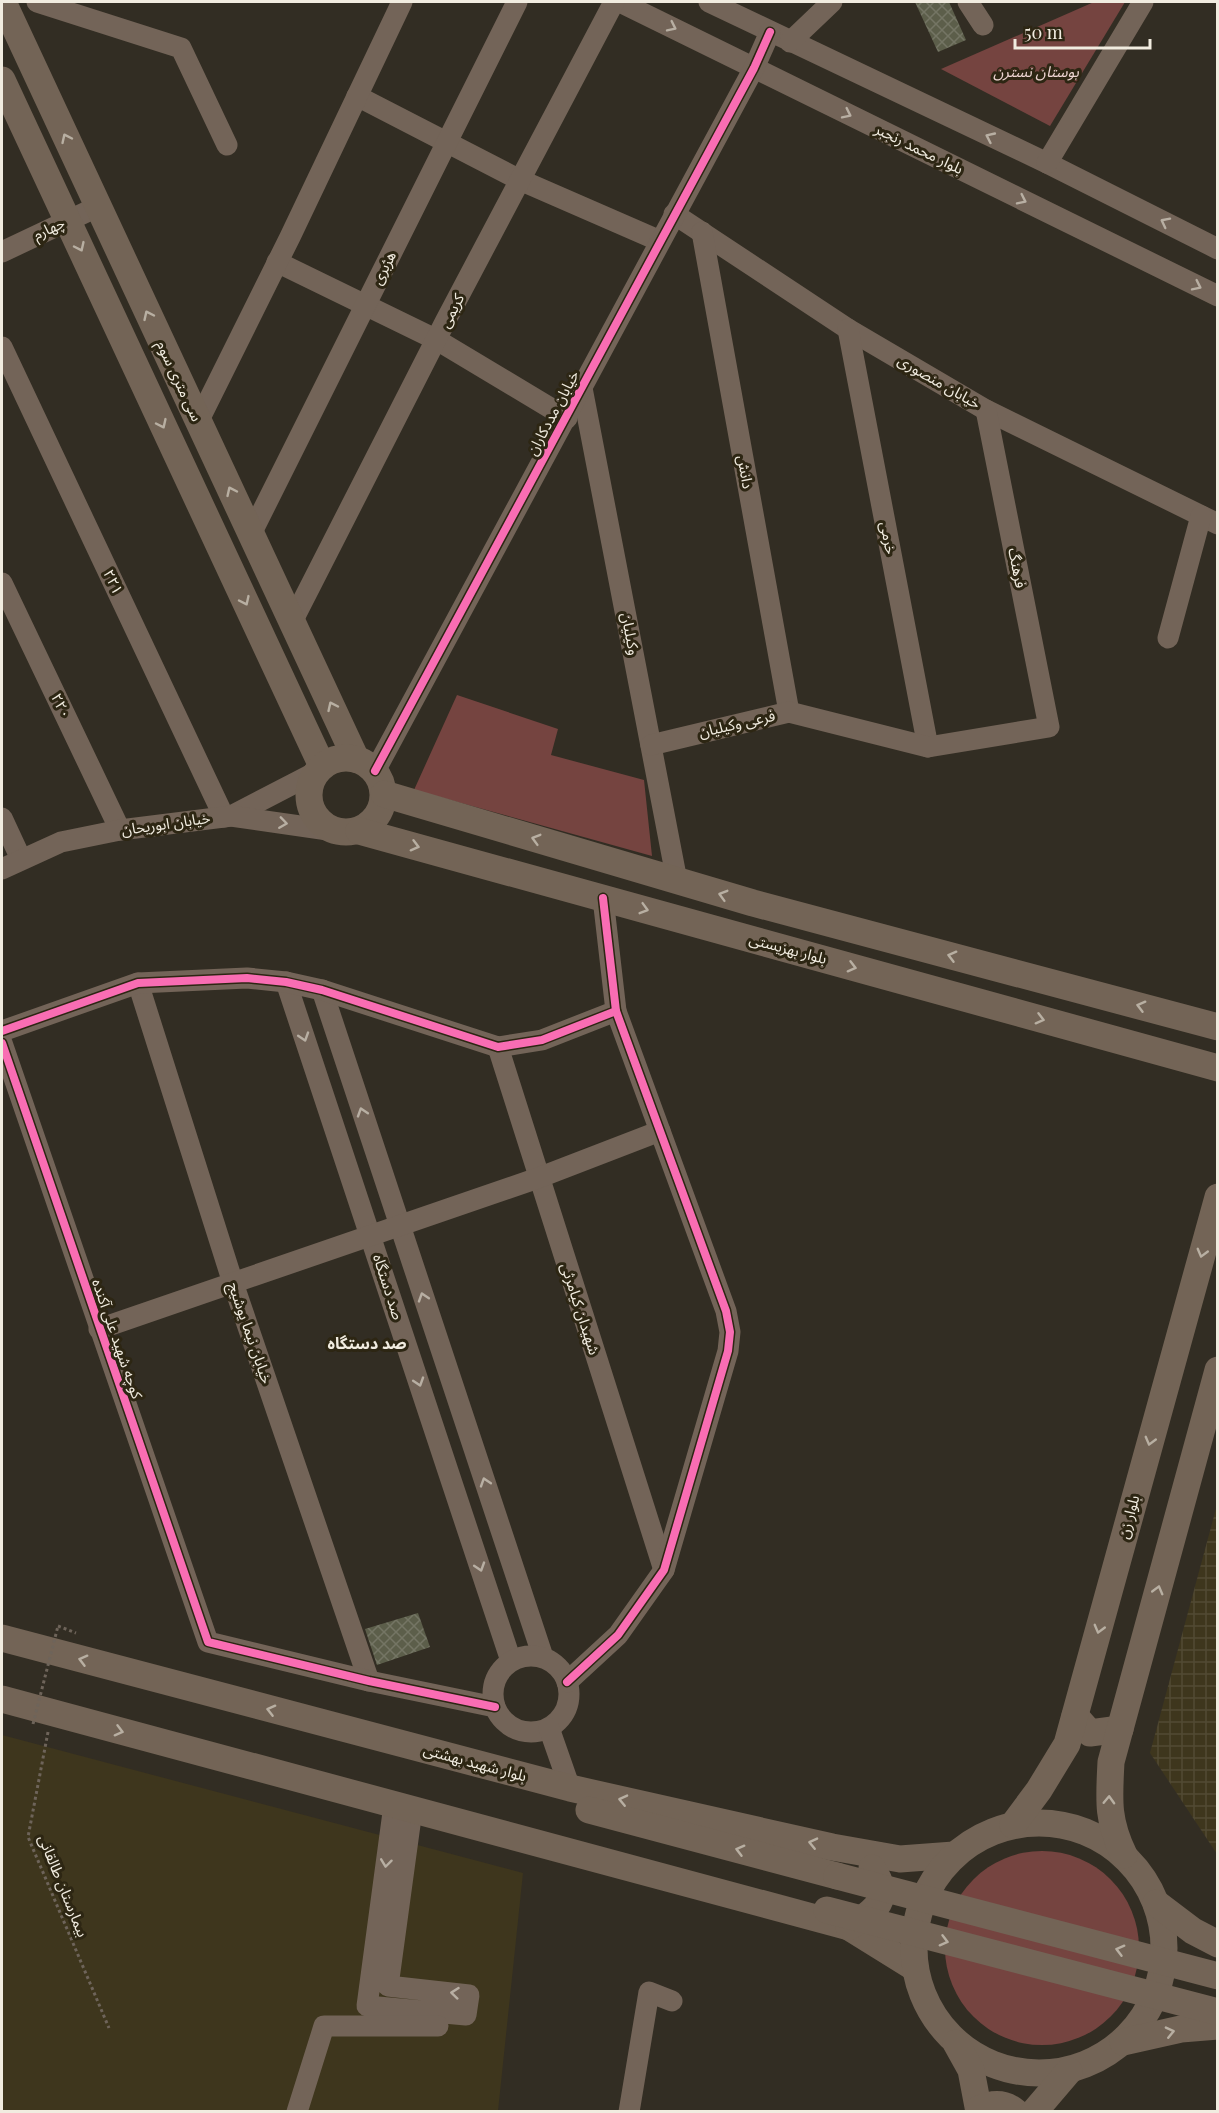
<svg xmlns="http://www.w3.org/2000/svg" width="1219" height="2113" viewBox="0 0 1219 2113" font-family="'Playfair Display','Noto Sans Arabic',serif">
	<defs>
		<pattern id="industrial-grid" width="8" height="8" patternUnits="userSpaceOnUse" patternTransform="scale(1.5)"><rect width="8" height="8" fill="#3e361d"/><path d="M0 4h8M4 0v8" fill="none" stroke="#514a33"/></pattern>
		<pattern id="building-cross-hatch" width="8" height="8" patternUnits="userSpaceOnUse" patternTransform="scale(1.5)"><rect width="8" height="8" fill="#5c5e4a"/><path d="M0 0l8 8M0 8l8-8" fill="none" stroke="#747564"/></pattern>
	</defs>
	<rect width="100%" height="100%" fill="#322d23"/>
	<!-- built -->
	<path fill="#3e361d" d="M2 1735 523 1873 498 2111H2Z"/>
	<!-- industrial -->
	<path fill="url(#industrial-grid)" d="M1217 1505V1854L1150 1753Z"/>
	<!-- green -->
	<g fill="#754440">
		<path d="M1094 2H1125L1050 126 941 69Z"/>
		<path d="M457 695 558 729 551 755 644 780 652 856 414 790Z"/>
		<circle cx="1042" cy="1948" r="97"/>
	</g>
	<!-- building -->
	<g fill="url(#building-cross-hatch)">
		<path d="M915 2H949L966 40 938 52Z"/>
		<path d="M418 1613 430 1647 377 1665 365 1629Z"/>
	</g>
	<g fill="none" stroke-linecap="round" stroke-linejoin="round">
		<!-- path -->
		<g stroke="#6e645a" stroke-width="3" stroke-dasharray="3 3" stroke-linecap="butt">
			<path d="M58 1626 76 1633"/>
			<path d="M48 1732 28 1837 109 2028"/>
		</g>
		<!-- minor -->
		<g stroke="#736458" stroke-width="21">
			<path d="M37 2 181 48 227 145"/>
			<path d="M620 2 1218 296"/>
			<path d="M709 2 1047 163 1218 249"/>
			<path d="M968 2 983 25"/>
			<path d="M790 42 832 2"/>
			<path d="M357 96 520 180 660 241"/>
			<path d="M1047 163 1143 2"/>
			<path d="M674 214 848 329 986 410 1218 524"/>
			<path d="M702 232 789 712"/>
			<path d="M2 252 97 207"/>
			<path d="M277 262 437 340 567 418"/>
			<path d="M848 329 928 747"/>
			<path d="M2 347 224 817"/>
			<path d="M582 388 677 881"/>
			<path d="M198 422 290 237 402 2"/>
			<path d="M251 534 517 2"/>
			<path d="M2 583 120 830"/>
			<path d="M292 622 445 322 614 2"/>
			<path d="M1168 638 1201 516"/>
			<path d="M651 745 789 712 928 747 1049 727 986 410"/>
			<path d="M375 771 754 68 770 32"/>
			<path d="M231 816 318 771"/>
			<path d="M2 818 21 859"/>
			<path d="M2 869 61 842 120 830 224 817 231 816 335 831"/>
			<path d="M286 982 511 1661"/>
			<path d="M138 983 233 1283 369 1681"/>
			<path d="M322 990 543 1657"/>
			<path d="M2 1031 138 983 247 978 286 982 322 990 498 1047 542 1040 616 1011 603 898"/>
			<path d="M2 1043 208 1642 369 1681 495 1707"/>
			<path d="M498 1047 664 1570"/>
			<path d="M99 1329 538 1178 660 1131"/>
			<circle cx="531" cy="1694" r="38"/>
			<path d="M567 1682 618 1635 664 1570 728 1351 730 1332 726 1311 616 1011"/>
			<path d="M549 1728 570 1788"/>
			<path d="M394 1805 367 2006 466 2015 469 1995 388 1986 412 1810"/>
			<path d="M297 2112 324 2026H438"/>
			<path d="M629 2112 649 1992 672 2001"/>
		</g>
		<!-- major -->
		<g stroke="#736456" stroke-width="27">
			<path d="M3 2 356 759"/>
			<path d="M2 80 322 766"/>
			<circle cx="346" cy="795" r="37"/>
			<path d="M384 794 753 903 1218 1027"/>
			<path d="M359 831 1218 1068"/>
			<path d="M2 1638 570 1788 832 1847 900 1859 954 1855"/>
			<path d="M2 1699 849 1927 915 1968"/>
			<path d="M1075 1716 1090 1733 1120 1729"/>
			<path d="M589 1810 837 1876"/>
			<circle cx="1039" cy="1948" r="125"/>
			<path d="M1013 1825 1039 1790 1067 1744 1218 1197"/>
			<path d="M1124 1855C1107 1820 1109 1800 1111 1762L1218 1370"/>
			<path d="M1156 1903 1193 1931 1218 1944"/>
			<path d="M849 1927C876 1911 893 1899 872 1868"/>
			<path d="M1123 2042 1181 2029 1218 2026"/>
			<path d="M956 2043 971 2070 979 2112"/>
			<path d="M979 2109C992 2103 1004 2102 1016 2112"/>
			<path d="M1034 2112 1069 2071"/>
		</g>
		<!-- path-bridge -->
		<path stroke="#6e645a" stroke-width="3" stroke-dasharray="3 3" stroke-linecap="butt" d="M33 1724 58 1626"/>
		<!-- major-bridge -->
		<g stroke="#736456" stroke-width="27">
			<path d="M837 1876 1218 1976"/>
			<path d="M827 1910 1218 2012"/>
		</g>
		<!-- cycleway casing -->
		<g stroke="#2d2613" stroke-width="11">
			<g id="cycleway">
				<path d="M375 771 754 68 770 32"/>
				<path d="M2 1031 138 983 247 978 286 982 322 990 498 1047 542 1040 616 1011 603 898"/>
				<path d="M2 1043 208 1642 369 1681 495 1707"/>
				<path d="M567 1682 618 1635 664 1570 728 1351 730 1332 726 1311 616 1011"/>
			</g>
		</g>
		<!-- cycleway -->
		<use href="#cycleway" stroke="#f96db3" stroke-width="8"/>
	</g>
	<!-- one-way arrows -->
	<defs><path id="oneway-chevron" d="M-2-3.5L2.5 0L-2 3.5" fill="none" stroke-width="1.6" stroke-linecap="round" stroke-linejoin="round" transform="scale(1.5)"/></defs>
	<g stroke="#b8afa3">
		<use href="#oneway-chevron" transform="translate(672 27) rotate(26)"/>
		<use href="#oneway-chevron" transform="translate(847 114) rotate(26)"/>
		<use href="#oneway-chevron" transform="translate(990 137) rotate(-155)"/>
		<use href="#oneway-chevron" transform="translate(1022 200) rotate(26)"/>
		<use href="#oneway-chevron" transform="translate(1165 222) rotate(-153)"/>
		<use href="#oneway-chevron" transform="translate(1197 286) rotate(26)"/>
		<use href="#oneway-chevron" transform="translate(283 823) rotate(8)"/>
		<use href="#oneway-chevron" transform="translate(304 1037) rotate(72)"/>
		<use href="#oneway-chevron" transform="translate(362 1112) rotate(-108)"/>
		<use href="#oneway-chevron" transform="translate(423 1297) rotate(-108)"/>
		<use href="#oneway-chevron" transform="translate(419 1382) rotate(72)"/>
		<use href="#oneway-chevron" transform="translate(485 1482) rotate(-108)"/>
		<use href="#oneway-chevron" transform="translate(480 1567) rotate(72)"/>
		<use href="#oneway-chevron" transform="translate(386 1863) rotate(97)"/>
		<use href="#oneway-chevron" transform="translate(455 1993) rotate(-174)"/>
	</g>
	<g stroke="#b8afa2">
		<use href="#oneway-chevron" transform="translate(66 138) rotate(-115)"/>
		<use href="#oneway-chevron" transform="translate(80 247) rotate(65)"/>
		<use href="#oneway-chevron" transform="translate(148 315) rotate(-115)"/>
		<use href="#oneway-chevron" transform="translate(162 424) rotate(65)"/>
		<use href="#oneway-chevron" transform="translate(231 491) rotate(-115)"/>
		<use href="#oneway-chevron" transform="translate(245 601) rotate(65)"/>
		<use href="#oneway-chevron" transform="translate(332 706) rotate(-115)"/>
		<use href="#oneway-chevron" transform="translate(536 839) rotate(-164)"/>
		<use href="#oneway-chevron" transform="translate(415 846) rotate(15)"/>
		<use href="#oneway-chevron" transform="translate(723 895) rotate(-164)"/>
		<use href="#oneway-chevron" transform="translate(644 909) rotate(16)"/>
		<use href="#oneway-chevron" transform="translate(952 956) rotate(-165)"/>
		<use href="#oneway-chevron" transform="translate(852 967) rotate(15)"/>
		<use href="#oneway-chevron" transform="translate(1141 1006) rotate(-165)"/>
		<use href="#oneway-chevron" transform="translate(1040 1019) rotate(15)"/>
		<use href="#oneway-chevron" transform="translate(1202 1253) rotate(105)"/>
		<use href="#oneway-chevron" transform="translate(1150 1441) rotate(105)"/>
		<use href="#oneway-chevron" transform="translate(1158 1590) rotate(-75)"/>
		<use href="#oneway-chevron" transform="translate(1099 1629) rotate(105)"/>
		<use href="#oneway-chevron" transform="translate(83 1660) rotate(-165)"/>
		<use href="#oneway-chevron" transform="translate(271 1710) rotate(-166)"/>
		<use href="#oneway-chevron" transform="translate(119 1731) rotate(15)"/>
		<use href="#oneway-chevron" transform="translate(623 1800) rotate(-167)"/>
		<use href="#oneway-chevron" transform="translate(1109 1800) rotate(-88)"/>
		<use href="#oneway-chevron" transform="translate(813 1843) rotate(-167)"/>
		<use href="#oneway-chevron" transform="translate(740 1850) rotate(-165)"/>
		<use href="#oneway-chevron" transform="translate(944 1941) rotate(15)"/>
		<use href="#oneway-chevron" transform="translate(1120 1950) rotate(-165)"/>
		<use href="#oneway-chevron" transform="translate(1170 2032) rotate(-13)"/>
	</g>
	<g text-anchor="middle" stroke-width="6" stroke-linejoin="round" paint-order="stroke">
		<!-- park labels -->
		<g font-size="15" font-style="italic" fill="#eed5d2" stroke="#2d2613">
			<text x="1036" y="77">بوستان نسترن</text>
		</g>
		<!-- street labels -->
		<g font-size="15" fill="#f1ece0" stroke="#2d2613">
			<text transform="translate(919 149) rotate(26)" y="5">بلوار محمد رنجبر</text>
			<text transform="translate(49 229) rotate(-25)" y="5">چهارم</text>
			<text transform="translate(384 268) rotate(-63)" y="5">هژبری</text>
			<text transform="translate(452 311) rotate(-63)" y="5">کریمی</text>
			<text transform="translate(179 381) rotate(65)" y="5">سی متری سوم</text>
			<text transform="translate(939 382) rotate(30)" y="5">خیابان منصوری</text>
			<text transform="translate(553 413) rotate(-62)" y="5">خیابان مددکاران</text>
			<text transform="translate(745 472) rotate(80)" y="5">دانش</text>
			<text transform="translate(888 538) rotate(79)" y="5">خرمی</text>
			<text transform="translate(1017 568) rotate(79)" y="5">فرهنگ</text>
			<text transform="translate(113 582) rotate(65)" y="5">۲۲۱</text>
			<text transform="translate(630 634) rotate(79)" y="5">وکیلیان</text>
			<text transform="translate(61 706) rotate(64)" y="5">۲۲۰</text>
			<text transform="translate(737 724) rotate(-13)" y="5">فرعی وکیلیان</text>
			<text transform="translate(166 824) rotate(-8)" y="5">خیابان ابوریحان</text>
			<text transform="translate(788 949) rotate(15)" y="5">بلوار بهزیستی</text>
			<text transform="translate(388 1287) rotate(72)" y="5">صد دستگاه</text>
			<text transform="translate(580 1309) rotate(72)" y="5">شهیدان کیامرثی</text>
			<text transform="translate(250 1333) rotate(71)" y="5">خیابان نیما یوشیج</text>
			<text transform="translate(117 1339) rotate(71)" y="5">کوچه شهید علی آکنده</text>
			<text transform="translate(1129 1517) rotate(-75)" y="5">بلوار زن</text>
			<text transform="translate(475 1763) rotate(15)" y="5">بلوار شهید بهشتی</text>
			<text transform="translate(63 1886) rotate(68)" y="5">بیمارستان طالقانی</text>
		</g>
		<!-- neighbourhood labels -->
		<g font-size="16" font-weight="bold" fill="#f1ece0" stroke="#2d2613">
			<text x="367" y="1349">صد دستگاه</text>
		</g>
	</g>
	<!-- border -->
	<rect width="1219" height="2113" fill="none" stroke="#f1ece0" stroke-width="6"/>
	<!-- scale -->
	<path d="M1015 39v9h135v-9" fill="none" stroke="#f1ece0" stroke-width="3"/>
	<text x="1024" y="39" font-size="18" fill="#f1ece0" stroke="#2d2613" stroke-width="4.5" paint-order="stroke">50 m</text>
</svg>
